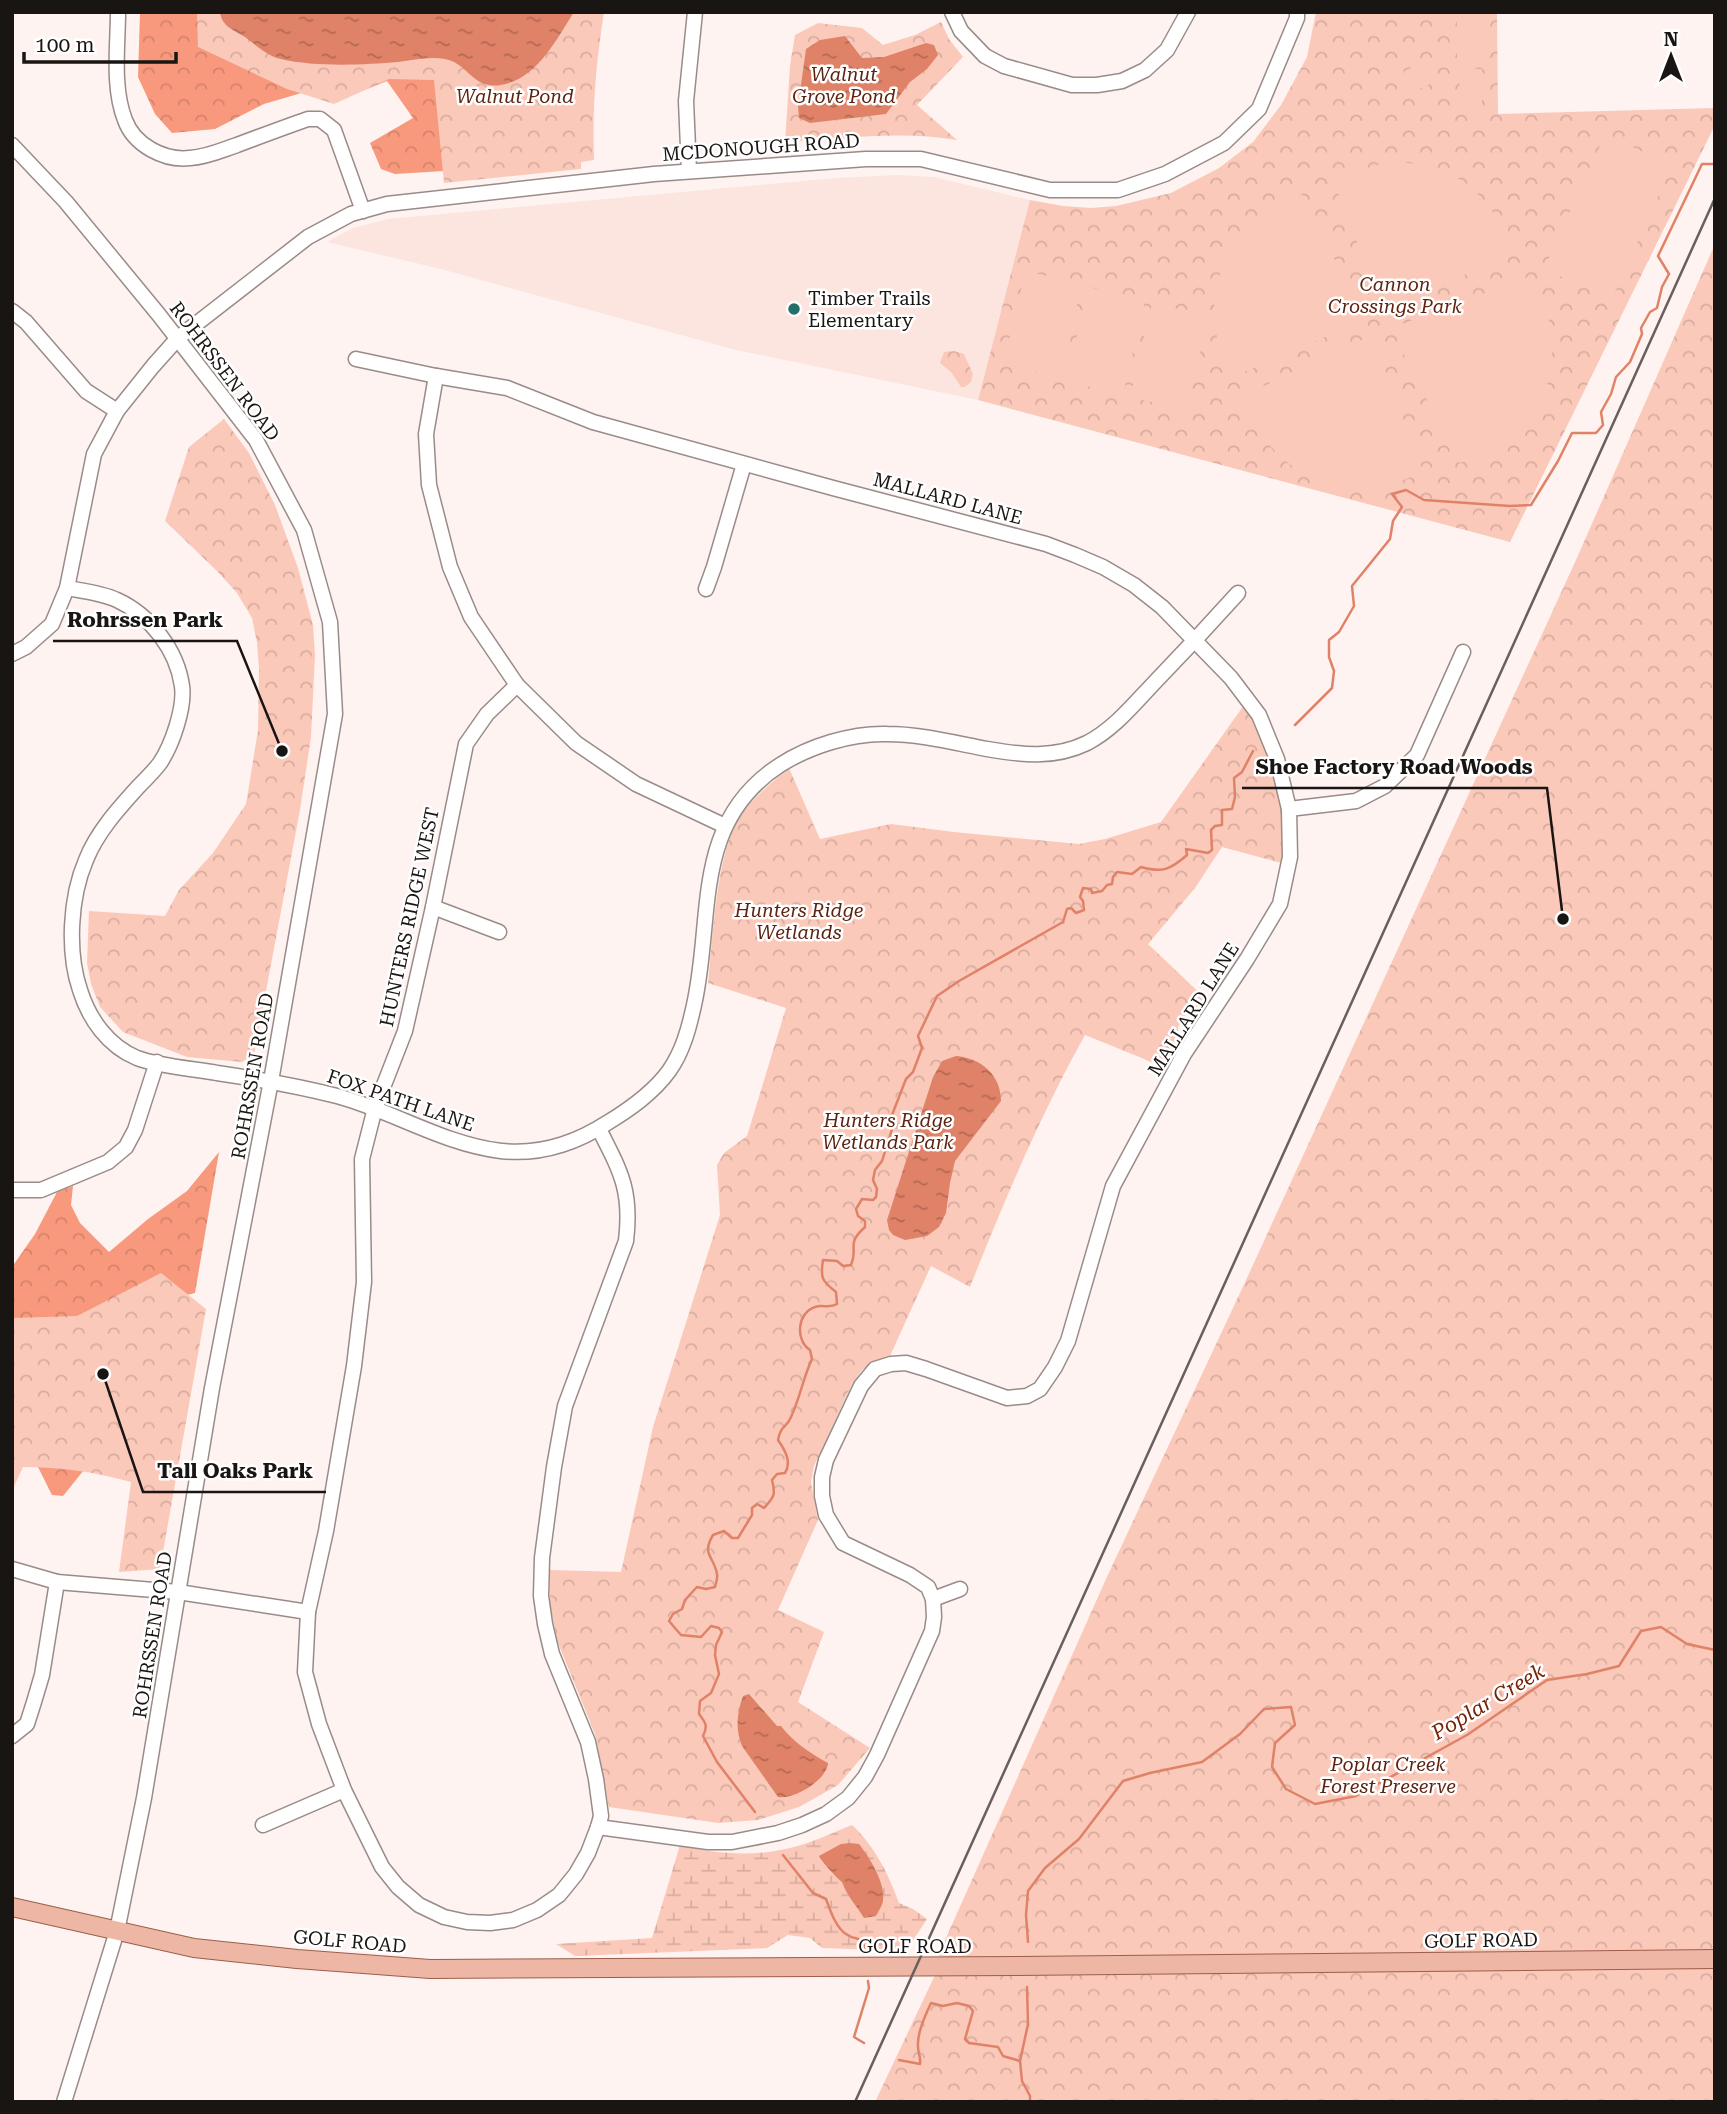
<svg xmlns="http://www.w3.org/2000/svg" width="1727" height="2114" viewBox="0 0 1727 2114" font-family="'Roboto Serif',serif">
	<defs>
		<pattern id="forest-crowns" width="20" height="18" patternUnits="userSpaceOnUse" patternTransform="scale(1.75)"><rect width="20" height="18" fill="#f8997d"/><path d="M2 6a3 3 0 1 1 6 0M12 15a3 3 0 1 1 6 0" fill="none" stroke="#d4836b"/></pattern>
		<pattern id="wetland-marsh" width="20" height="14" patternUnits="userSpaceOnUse" patternTransform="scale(1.75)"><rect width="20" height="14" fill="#fbc9ba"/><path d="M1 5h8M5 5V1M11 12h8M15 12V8" fill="none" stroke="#d7ac9f"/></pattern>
		<pattern id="park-crowns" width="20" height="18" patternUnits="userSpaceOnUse" patternTransform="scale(1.75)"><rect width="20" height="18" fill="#fbc9ba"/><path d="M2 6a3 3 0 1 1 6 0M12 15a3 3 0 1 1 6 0" fill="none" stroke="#d7ac9f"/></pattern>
		<pattern id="water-ripples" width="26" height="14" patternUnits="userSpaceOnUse" patternTransform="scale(1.75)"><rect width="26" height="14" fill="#df8267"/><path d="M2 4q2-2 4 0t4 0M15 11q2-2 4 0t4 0" fill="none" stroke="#b46954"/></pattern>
	</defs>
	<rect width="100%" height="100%" fill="#fef3f0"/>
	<!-- built -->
	<path fill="#fbe5de" d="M897 175 934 177 1030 200 978 400 732 349 441 269 327 242 353 228 388 219 836 178Z"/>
	<!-- forest -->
	<g fill="url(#forest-crowns)">
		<path d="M140 12H582L460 170 395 174 381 169 370 143 413 118 387 81 337 101 315 89 264 104 215 129 172 133 155 114 138 77Z"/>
		<path d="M219 1152 195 1293 162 1301 88 1465 63 1496 52 1495 35 1461 15 1467 12 1474V1267L35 1234 57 1192 73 1186 71 1205 80 1223 109 1252 148 1219 187 1191Z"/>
	</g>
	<!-- wetland -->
	<path fill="url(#wetland-marsh)" d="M852 1825C874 1845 889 1875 899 1903L913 1909 927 1919 906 1951 822 1948 810 1938 788 1935 767 1948 575 1956 556 1944 652 1938 680 1845C715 1854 754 1857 790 1848 811 1843 832 1833 852 1825Z"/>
	<!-- park -->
	<g fill="url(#park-crowns)">
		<path d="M197 12H604C596 63 592 109 594 160L581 162V169L444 183 434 80 389 79 334 104 287 89 198 47Z"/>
		<path d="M1316 12H1497L1498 114 1715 108V125L1510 542 978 400 1030 200 1063 206 1091 208 1116 206 1171 193 1219 168 1253 142 1281 105 1307 57Z"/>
		<path d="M941 22 949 39 963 57 917 105 957 140C900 130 843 139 785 142L790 66 795 35 818 23 862 28 883 45 915 35Z"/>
		<path d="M1715 244V2102H875L944 1956H938L1106 1579 1247 1278 1576 560Z"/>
		<path d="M954 351 964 354 973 374 971 382 965 387H961L951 372 940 363 944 352Z"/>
		<path d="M224 419 249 453 275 505 298 568 313 625 315 655 311 737 300 810 254 1055 242 1062 187 1057 123 1032 100 1007 91 984 87 963 89 911 165 916 179 890 213 853 246 804 258 730 259 669 257 643 252 618 237 593 217 571 165 521 189 447Z"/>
		<path d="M1244 705C1265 730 1280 778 1283 810 1284 828 1284 846 1285 864L1222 847 1195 888 1148 944 1209 1002 1202 1009 1186 1014 1178 1027V1042L1164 1067 1085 1035C1040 1116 1004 1201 970 1287L931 1266 890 1356 871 1363 862 1370 852 1384 814 1466 811 1482 818 1520 778 1610 824 1632 798 1702 870 1748 838 1785 799 1807 758 1820 718 1823 609 1807 595 1734 558 1643 550 1606V1570L621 1572 653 1427 720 1215 717 1165 724 1153 747 1136 786 1008 708 983C713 938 716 855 739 818 752 798 771 783 789 768L820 839 891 824 954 832 1079 844 1105 839 1161 822Z"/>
		<path d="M161 1273 206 1309 160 1569 119 1572 131 1482C95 1472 60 1467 23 1467L12 1491V1318L77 1316Z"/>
	</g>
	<!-- garden -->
	<g fill="#fbc9ba">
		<path d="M1457 12H1485L1486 60 1457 61Z"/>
		<path d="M1426 61 1435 82 1412 92 1403 72Z"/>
		<path d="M1459 69H1482V105H1460Z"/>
		<path d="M1605 135 1672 165 1612 299 1544 269Z"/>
		<path d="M1387 163C1454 160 1489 192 1513 251L1400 307C1391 308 1385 307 1379 299L1333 180 1373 166Z"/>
		<path d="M1302 194 1358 306 1360 316 1355 324 1233 377C1227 362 1219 348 1216 332 1207 289 1228 238 1264 213 1275 205 1290 200 1302 194Z"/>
		<path d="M1026 271 1082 284 1060 378 1003 365Z"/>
		<path d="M1531 276C1576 353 1548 441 1459 463L1398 343 1396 334 1402 324Z"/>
		<path d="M1089 287 1145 301 1123 395 1066 381Z"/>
		<path d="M1152 303 1209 316 1186 410 1130 397Z"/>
		<path d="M1366 339 1374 343 1377 348 1423 471C1411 476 1400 483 1388 486 1324 502 1260 457 1243 396L1356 341Z"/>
	</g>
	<!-- water -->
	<g fill="url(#water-ripples)">
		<path d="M220 12H574C556 40 537 79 501 85 473 90 468 63 445 59 430 56 413 60 398 62 363 65 314 67 281 59 267 56 256 45 245 37 234 30 222 27 220 12Z"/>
		<path d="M845 36 862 58 884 57 926 43 934 45 938 55 927 69 910 82 886 114 810 123 799 118 798 106 806 49 820 40Z"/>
		<path d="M956 1056C981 1058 1001 1075 1001 1101L955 1161 950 1183 946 1213 939 1227 927 1236 905 1240 893 1235 889 1230 887 1220 933 1077 942 1061Z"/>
		<path d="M749 1694 777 1726H781C792 1741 811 1754 828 1763 827 1780 794 1800 778 1797L742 1746C735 1729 737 1713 743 1696Z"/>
		<path d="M850 1843 859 1844C869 1857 886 1883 883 1901 882 1906 878 1912 876 1916L864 1918C856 1905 847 1896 842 1882 838 1879 821 1861 819 1856L841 1844Z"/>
	</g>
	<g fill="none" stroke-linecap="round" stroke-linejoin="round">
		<!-- stream -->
		<g stroke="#df8267" stroke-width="2.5">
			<path d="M1295 725 1332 688 1334 671 1329 657V640L1339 632 1354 606 1352 586 1390 539 1393 521 1402 507 1392 494 1406 490 1424 500 1510 506 1531 505 1558 461 1572 433H1596L1603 425 1601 412 1611 394 1616 377 1630 362 1642 334 1641 328 1650 312 1657 308 1662 287 1669 274 1658 256 1702 164H1715"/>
			<path d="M755 1812 717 1762 703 1736C708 1726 706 1723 699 1714L700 1701 711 1693 719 1674 715 1655 716 1645 722 1632 719 1628 711 1626 701 1637 681 1635 669 1621 673 1614 682 1609 685 1600 697 1587 706 1589 715 1587C716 1583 718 1578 717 1574 714 1556 701 1555 713 1535L724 1531 732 1538H738L752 1515V1508L757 1504 764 1508C774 1497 776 1495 772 1480L777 1474 785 1473C792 1462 785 1450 778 1440 781 1424 787 1428 791 1417 800 1398 803 1378 812 1359L810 1350C795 1340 797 1313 815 1307 823 1304 829 1309 837 1304L836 1292C822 1281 820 1278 823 1260L837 1261 843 1266 851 1265C859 1247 845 1245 865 1227V1221L858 1216 856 1209 862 1199 873 1200 876 1197 877 1189 873 1180 875 1170 882 1161 893 1126 892 1115 906 1079 913 1072 922 1048 918 1036 937 996 959 981 1063 922 1067 909 1071 908 1076 913 1084 910 1083 901 1080 897 1083 888 1091 889 1092 893 1102 891 1107 885 1112 884 1113 877 1117 872 1132 874 1141 867C1162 873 1170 870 1187 855L1186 849 1208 853 1212 850 1211 830 1215 826 1222 825V810L1232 809 1235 797 1234 778 1242 772 1253 751"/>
			<path d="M783 1855 813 1893 826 1899C830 1910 836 1928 846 1934 859 1943 857 1932 867 1951"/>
			<path d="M1028 1942 1026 1915 1028 1891 1045 1868 1079 1839 1123 1781 1150 1773 1202 1762 1240 1734 1264 1709 1291 1707 1295 1725 1275 1743 1272 1767 1286 1789 1315 1804 1356 1796 1467 1735 1547 1680 1587 1674 1619 1666 1641 1631 1661 1627 1687 1644 1715 1650"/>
			<path d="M1027 1987 1028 2024 1020 2061 1022 2081 1030 2096V2102"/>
			<path d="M864 2043 854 2037 869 1988 868 1981"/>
			<path d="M899 2060 920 2064C921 2056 918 2054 918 2047 917 2033 925 2016 931 2003L943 2006 957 2003 969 2006 973 2011 965 2039 969 2043 998 2047 1003 2056 1020 2061"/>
		</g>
		<!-- minor casing -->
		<g stroke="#988c88" stroke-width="17">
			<g id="minor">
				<path d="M118 12C118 46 112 87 125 120 134 145 164 161 190 158 207 157 222 150 237 145 261 136 285 127 308 119H320L334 130 363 211"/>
				<path d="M952 12 961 31 985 56 1004 66 1072 85H1097L1122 81 1145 70 1167 50 1188 12"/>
				<path d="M12 145 66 202 159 315 256 440 304 530 330 622 335 714 271 1081 212 1388 144 1798 117 1931 64 2102"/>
				<path d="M689 171 686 101 695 12"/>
				<path d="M12 311 26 322 86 391 117 411"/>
				<path d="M356 359 436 376 507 388 593 422 833 488 1046 544 1075 555 1103 567 1134 585 1162 607 1231 678 1259 715 1277 759 1289 809 1290 857 1280 904 1247 959 1184 1054 1113 1186 1068 1341 1055 1367 1040 1389 1027 1396 1007 1398 926 1369 906 1363 891 1364 875 1369 861 1386 826 1460 822 1477V1496L826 1515 843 1543 910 1575 928 1587 933 1599 934 1617 932 1631 877 1755 865 1777 848 1798 826 1814 802 1825 778 1833 732 1842H708L598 1827"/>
				<path d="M436 376 426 434 429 485 450 567 471 617 517 685 576 743 636 784 725 826"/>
				<path d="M67 588C84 591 102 593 117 600 150 615 177 650 182 686 185 708 172 745 160 763 154 771 146 779 139 786 119 808 97 832 86 860 70 897 67 952 80 990 89 1019 108 1046 137 1058 158 1066 195 1069 217 1073 258 1079 298 1086 337 1096 393 1111 443 1144 501 1151 539 1155 576 1143 607 1123 630 1109 653 1093 669 1071 683 1051 689 1028 694 1005 714 916 691 823 780 765 810 746 851 733 887 734 920 734 955 743 987 749 1022 755 1054 759 1087 743 1114 729 1134 704 1155 682 1183 653 1211 623 1238 593"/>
				<path d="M706 589 714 567 744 464"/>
				<path d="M12 654 26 647 52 624 67 588 94 454 117 411 153 366 178 338 308 237 351 214 387 204 654 174 866 159H921L1050 190H1118L1165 174 1224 143 1259 109 1297 18V12"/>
				<path d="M517 685 487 714 466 744 433 907 405 1031 375 1108 362 1159 364 1282 354 1366 326 1531 308 1612 305 1672 319 1724 344 1790 382 1867 398 1887 419 1905 444 1917 467 1922 490 1923 513 1920 537 1910 559 1895 576 1874 588 1853 598 1827 601 1816 596 1779 588 1742 552 1654 545 1624 541 1596 542 1558 554 1467 565 1406 626 1241C632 1191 621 1172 599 1129"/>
				<path d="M1289 809 1356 801 1385 786 1417 755 1463 652"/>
				<path d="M433 907 499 932"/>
				<path d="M12 1190H41L108 1162 126 1147 135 1130 157 1062"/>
				<path d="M12 1569 57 1582 178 1592 308 1612"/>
				<path d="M933 1599 960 1589"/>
				<path d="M12 1736 27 1724 34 1702 42 1675 57 1582"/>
				<path d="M263 1825 344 1790"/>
			</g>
		</g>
		<!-- major casing -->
		<g stroke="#9c5e4b" stroke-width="20">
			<path id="major" d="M12 1907 194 1948 297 1959 430 1969 1017 1966 1715 1959"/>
		</g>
		<!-- minor -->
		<use href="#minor" stroke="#fff" stroke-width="14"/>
		<!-- major -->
		<use href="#major" stroke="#eeb6a5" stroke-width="18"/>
		<!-- rail -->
		<path stroke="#67605e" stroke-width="2.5" d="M855 2102 1715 198"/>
	</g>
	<!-- markers -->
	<circle fill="#246f6a" stroke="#fff" stroke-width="2.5" cx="794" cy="309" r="7"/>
	<g text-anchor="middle" stroke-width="5" stroke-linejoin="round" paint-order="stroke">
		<!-- park labels -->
		<g font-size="19" font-style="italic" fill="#5d2210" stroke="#fff">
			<text x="844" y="81">Walnut<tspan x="844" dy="22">Grove Pond</tspan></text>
			<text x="515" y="103">Walnut Pond</text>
			<text x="1395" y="291">Cannon<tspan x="1395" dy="22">Crossings Park</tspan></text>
			<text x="799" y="917">Hunters Ridge<tspan x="799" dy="22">Wetlands</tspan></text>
			<text x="888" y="1127">Hunters Ridge<tspan x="888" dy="22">Wetlands Park</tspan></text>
			<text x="1388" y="1771">Poplar Creek<tspan x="1388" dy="22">Forest Preserve</tspan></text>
		</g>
		<!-- street labels -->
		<g font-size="19" fill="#191513" stroke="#fff">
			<text transform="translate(761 147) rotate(-4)" y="7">MCDONOUGH ROAD</text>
			<text transform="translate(225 371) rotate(53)" y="7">ROHRSSEN ROAD</text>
			<text transform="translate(948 498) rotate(15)" y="7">MALLARD LANE</text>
			<text transform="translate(409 917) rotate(-78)" y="7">HUNTERS RIDGE WEST</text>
			<text transform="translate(1193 1009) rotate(-58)" y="7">MALLARD LANE</text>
			<text transform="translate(252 1076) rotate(-80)" y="7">ROHRSSEN ROAD</text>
			<text transform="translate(401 1100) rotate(19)" y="7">FOX PATH LANE</text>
			<text transform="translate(152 1635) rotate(-81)" y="7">ROHRSSEN ROAD</text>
			<text transform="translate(1481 1940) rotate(-1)" y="7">GOLF ROAD</text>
			<text transform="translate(350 1941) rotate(5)" y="7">GOLF ROAD</text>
			<text x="915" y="1953">GOLF ROAD</text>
		</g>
		<!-- poi labels -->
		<g font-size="19" fill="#191513" stroke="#fff" text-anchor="start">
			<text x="808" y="305">Timber Trails<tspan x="808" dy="22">Elementary</tspan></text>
		</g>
		<!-- water labels -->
		<g font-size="21" font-style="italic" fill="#762306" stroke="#fff">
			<text transform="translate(1488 1702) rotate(-31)" y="7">Poplar Creek</text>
		</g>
	</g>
	<!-- callouts -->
	<path fill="none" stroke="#191513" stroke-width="2.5" d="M282 751L237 641H53M1563 919L1547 788H1242M103 1374L143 1492H326"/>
	<g fill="#191513" stroke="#fff" stroke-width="2.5">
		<circle cx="282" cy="751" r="7"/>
		<circle cx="1563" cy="919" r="7"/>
		<circle cx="103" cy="1374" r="7"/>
	</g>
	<g font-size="21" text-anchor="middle" font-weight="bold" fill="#191513" stroke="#fff" stroke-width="5" stroke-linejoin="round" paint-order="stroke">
		<text x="145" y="627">Rohrssen Park</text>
		<text x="1394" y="774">Shoe Factory Road Woods</text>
		<text x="235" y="1478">Tall Oaks Park</text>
	</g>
	<!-- border -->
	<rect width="1727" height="2114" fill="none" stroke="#191513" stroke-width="28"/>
	<!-- north arrow -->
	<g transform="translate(1671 56)" stroke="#ffffff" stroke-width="5" paint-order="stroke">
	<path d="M0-5L12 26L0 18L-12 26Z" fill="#191513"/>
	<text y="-10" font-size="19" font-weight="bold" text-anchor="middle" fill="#191513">N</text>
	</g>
	<!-- scale -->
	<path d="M24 52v10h152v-10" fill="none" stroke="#191513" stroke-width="3.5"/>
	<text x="35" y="52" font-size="21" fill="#191513" stroke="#ffffff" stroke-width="5" paint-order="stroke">100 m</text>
</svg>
